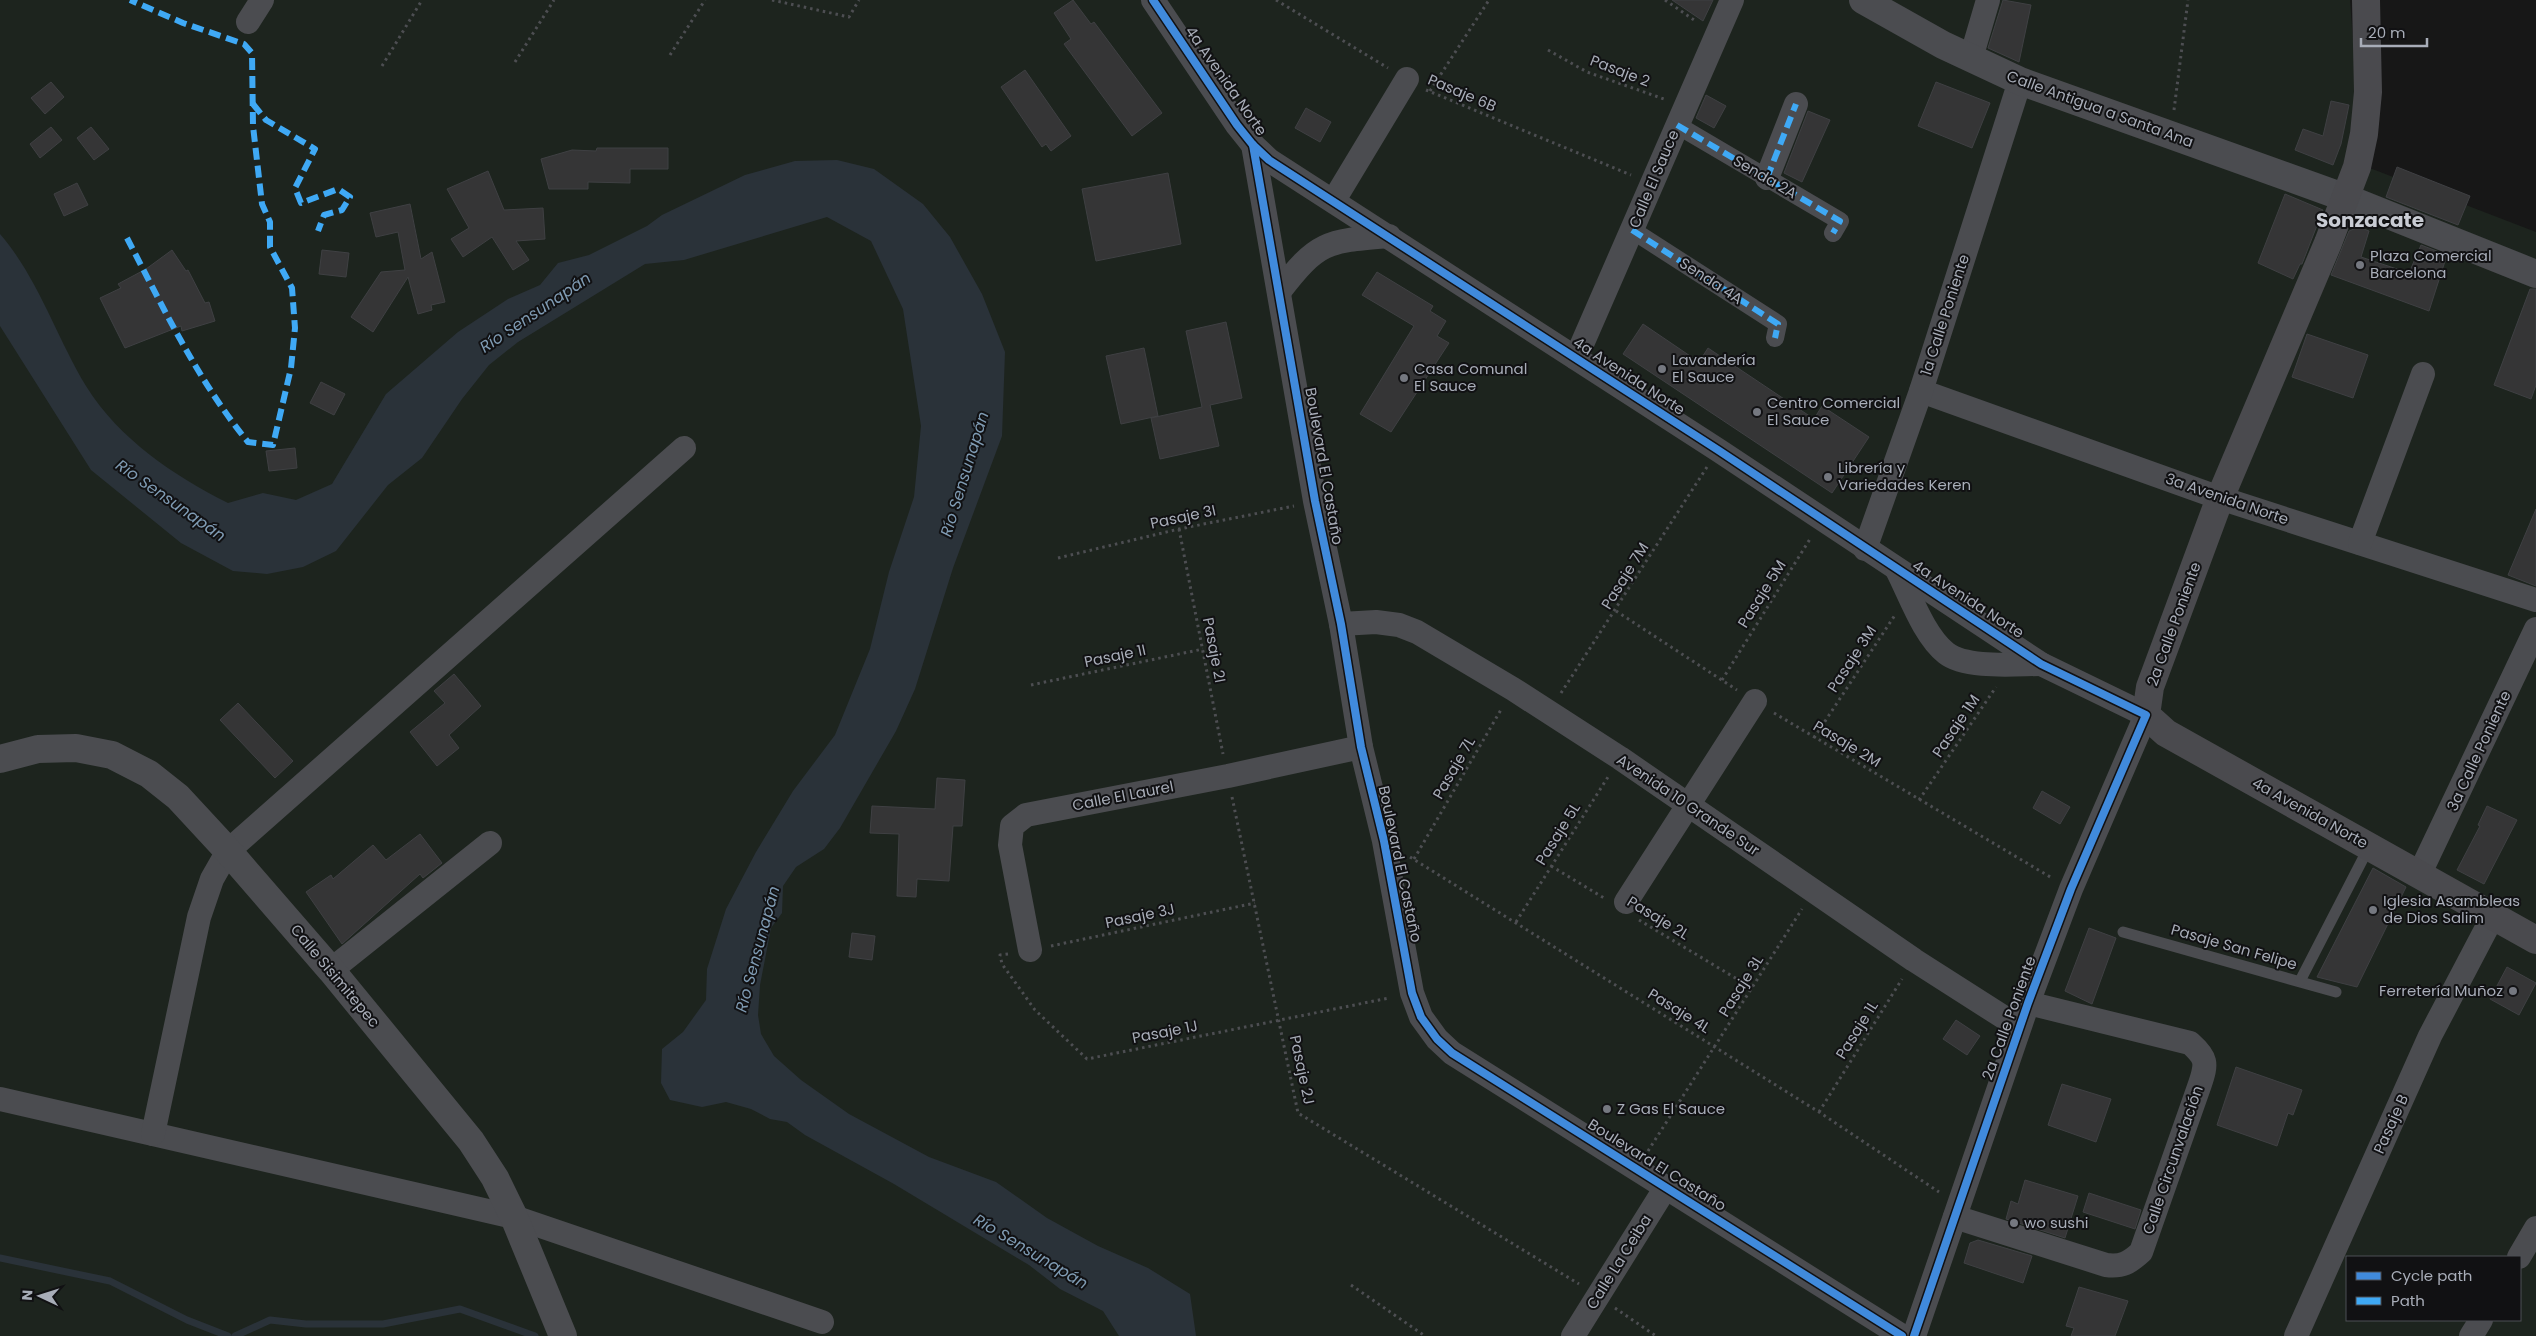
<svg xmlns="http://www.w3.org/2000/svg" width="2536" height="1336" viewBox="0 0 2536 1336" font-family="Poppins,sans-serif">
	<rect width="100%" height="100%" fill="#171717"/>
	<!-- green -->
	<path fill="#1d241e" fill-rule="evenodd" d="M0 0H2350L2362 165 2536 232V1336H0ZM2347 1257H2520V1320H2347Z"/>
	<!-- water -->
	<path fill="#2a3239" d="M837 160 874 169 923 204 950 237 982 294 1005 352 1002 436 953 568 915 689 896 731 840 828 824 849 796 867 783 886 782 913 771 928 760 985 758 1015 761 1034 774 1056 801 1080 849 1114 929 1157 996 1182 1047 1218 1098 1246 1148 1268 1190 1294 1196 1336H1119L1103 1311 1060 1289 1029 1265 894 1184 805 1135 787 1122 770 1119 751 1109 726 1102 702 1107 670 1100 661 1083 662 1049 683 1032 706 1000 707 969 726 909 756 852 793 791 835 735 870 649 889 572 914 497 921 426 903 309 871 241 827 217 684 260 645 264 518 342 489 365 462 399 422 458 388 485 336 551 303 567 267 574 233 571 181 543 91 470 0 326V234C38 278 56 336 86 386 120 440 173 475 228 503L263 493 296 500 332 484 386 394 458 332 508 299 540 285 558 263 589 255 647 226 662 215 745 175 795 161Z"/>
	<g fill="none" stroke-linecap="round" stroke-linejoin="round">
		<!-- stream -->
		<g stroke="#2a3239" stroke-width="7">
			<path d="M0 1258 110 1281 187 1320 228 1336"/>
			<path d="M235 1336 270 1320 306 1324H383L460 1309 535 1336"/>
		</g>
	</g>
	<!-- building -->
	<g fill="#353536" stroke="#3f4043">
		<path d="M1073 0 1091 24 1094 22 1162 113 1132 136 1064 44 1071 39 1054 13Z"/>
		<path d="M1672 0H1713L1703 21Z"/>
		<path d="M2003 0 2031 5 2019 62 1988 48Z"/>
		<path d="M1025 70 1071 136 1051 151 1046 144 1042 147 1001 87Z"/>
		<path d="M51 82 64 97 45 114 31 98Z"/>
		<path d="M1936 82 1990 103 1972 148 1918 126Z"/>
		<path d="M1706 95 1726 106 1714 128 1696 118Z"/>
		<path d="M2331 101 2349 105 2341 144 2333 165 2295 150 2303 129 2323 136Z"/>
		<path d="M1306 108 1331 122 1320 142 1295 128Z"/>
		<path d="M1808 111 1830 120 1802 182 1784 173Z"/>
		<path d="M51 127 62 140 40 158 30 144Z"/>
		<path d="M91 127 109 149 94 160 77 138Z"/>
		<path d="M597 148H668V169H630V183L588 182V189H549L541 159 572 150 596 151Z"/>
		<path d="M2397 167 2470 196 2458 225 2386 197Z"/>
		<path d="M488 171 504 210 543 208 545 239 516 241 529 260 513 270 492 237 463 257 451 239 469 228 447 189Z"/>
		<path d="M1168 173 1181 244 1096 261 1082 189Z"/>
		<path d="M77 183 88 205 64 216 54 194Z"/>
		<path d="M2285 194 2323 210 2302 264H2300L2293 279 2258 263Z"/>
		<path d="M410 204 421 259 432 252 445 302 431 305 432 310 418 314 408 277 373 332 351 317 381 272 405 270 398 232 376 237 370 213Z"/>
		<path d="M2359 227 2369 231 2361 257 2409 273 2421 245 2447 255 2429 311 2331 275 2349 231Z"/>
		<path d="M172 250 186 271 188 270 205 303 209 302 215 321 182 331 181 326 125 348 100 298 121 288 118 284 146 269Z"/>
		<path d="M322 250 349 253 346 277 319 274Z"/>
		<path d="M1377 272 1433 306 1430 311 1446 321 1437 336 1449 343 1391 432 1360 414 1414 326 1362 295Z"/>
		<path d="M2530 289H2536V385L2531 399 2494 385Z"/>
		<path d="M1226 322 1242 398 1210 405 1219 446 1160 459 1151 418 1202 407 1186 331Z"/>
		<path d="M1643 324 1699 362 1708 348 1814 419 1822 406 1869 437 1832 493 1623 354Z"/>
		<path d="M2307 334 2368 355 2353 398 2292 377Z"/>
		<path d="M1144 348 1158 416 1121 424 1106 356Z"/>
		<path d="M321 382 345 394 334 415 310 403Z"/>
		<path d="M295 448 297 468 269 471 266 451Z"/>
		<path d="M2536 509V586L2508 575Z"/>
		<path d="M454 674 481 706 449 735 459 748 437 766 410 732 445 703 434 691Z"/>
		<path d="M238 703 293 761 275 778 220 720Z"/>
		<path d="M937 778 965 780 962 826H953L949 881 917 879 916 897 897 896 899 834 870 833 872 806 935 809Z"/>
		<path d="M2042 791 2070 807 2060 824 2033 808Z"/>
		<path d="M2487 806 2517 820 2484 884 2457 870 2480 826 2478 825Z"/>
		<path d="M420 834 442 863 423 878 420 874 342 944 306 892 331 875 333 879 373 845 386 860Z"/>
		<path d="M2373 868 2406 887 2357 987 2317 977Z"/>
		<path d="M2089 928 2116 938 2092 1004 2065 991Z"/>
		<path d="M852 933 875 936 872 960 849 957Z"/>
		<path d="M2507 967 2536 983 2519 1015 2490 999Z"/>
		<path d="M1956 1020 1980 1036 1967 1055 1943 1039Z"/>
		<path d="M2236 1067 2302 1090 2293 1115 2288 1113 2277 1146 2217 1125Z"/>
		<path d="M2062 1084 2111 1099 2096 1142 2048 1125Z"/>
		<path d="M2025 1180 2078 1196 2065 1238 2006 1219 2011 1201 2018 1204Z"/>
		<path d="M2089 1193 2141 1210 2135 1229 2083 1212Z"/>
		<path d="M1978 1240 2032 1256 2023 1283 1964 1263 1970 1243Z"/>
		<path d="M2079 1287 2128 1301 2115 1336H2071L2074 1328 2066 1326Z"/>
	</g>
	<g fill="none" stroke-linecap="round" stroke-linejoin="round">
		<!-- path -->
		<g stroke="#4d4e52" stroke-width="3" stroke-dasharray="2.5 4" stroke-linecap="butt">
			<path d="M772 0 849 17 859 0"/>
			<path d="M1276 0 1388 68"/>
			<path d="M1665 0 1697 22"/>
			<path d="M1548 50 1587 72 1664 99"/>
			<path d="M670 55 705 0"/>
			<path d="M515 62 554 0"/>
			<path d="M382 66 422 0"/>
			<path d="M1426 90 1631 175"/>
			<path d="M1430 91 1489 0"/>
			<path d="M2174 110 2188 0"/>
			<path d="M1179 529 1223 754"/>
			<path d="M1058 558 1179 529 1294 506"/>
			<path d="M1616 611 1737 690"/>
			<path d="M1722 680 1810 539"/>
			<path d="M1031 685 1203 649"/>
			<path d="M1561 693 1707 467"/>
			<path d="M1774 713 2052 878"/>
			<path d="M1814 738 1895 615"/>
			<path d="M1232 797 1298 1113 1579 1284"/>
			<path d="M1919 800 1996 687"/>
			<path d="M1410 857 1819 1112 1939 1192"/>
			<path d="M1414 859 1502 708"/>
			<path d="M1551 866 1604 898"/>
			<path d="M1639 920 1752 988"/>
			<path d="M1516 922 1608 777"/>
			<path d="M1051 946 1255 903"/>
			<path d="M1008 954 1000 955 1002 964 1035 1010 1087 1059 1389 998"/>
			<path d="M1819 1112 1902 979"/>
			<path d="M1648 1151 1802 909"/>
			<path d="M1351 1285 1425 1336"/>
			<path d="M1615 1308 1656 1336"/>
		</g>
		<!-- service -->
		<g stroke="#4b4c50" stroke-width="11">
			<path d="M2123 932 2336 992"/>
			<path d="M2300 981 2369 847"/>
		</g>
		<!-- pedestrian -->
		<g stroke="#4b4c50" stroke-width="18">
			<path d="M1677 125 1840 221 1833 233"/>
			<path d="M1632 230 1778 324 1775 338"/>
		</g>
		<!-- minor -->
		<g stroke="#4b4c50" stroke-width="24">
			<path d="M1153 0 1237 125 1253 145 1269 160 1718 450 2041 664 2146 715 2071 889 2028 1003 1914 1336"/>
			<path d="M248 22 262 0"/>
			<path d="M1971 58 1988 0"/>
			<path d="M1253 145 1315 501 1341 624 1361 747 1384 841 1412 993 1421 1017 1437 1039 1452 1053 1902 1336"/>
			<path d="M1767 178 1796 104"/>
			<path d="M1334 200 1407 79"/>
			<path d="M1279 292C1318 241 1327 241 1389 236"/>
			<path d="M1576 358 1732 0"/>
			<path d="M1921 391 2220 498 2536 600"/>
			<path d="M2360 543 2423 374"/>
			<path d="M1865 549 1921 391 2020 81"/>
			<path d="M1897 570C1910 595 1924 636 1946 653 1966 669 2016 664 2041 664"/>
			<path d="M1341 624 1376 622 1399 625 1417 632 1513 689 1620 758 1914 960 2019 1027"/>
			<path d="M2420 873 2536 629"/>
			<path d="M1626 902 1755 701"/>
			<path d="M1030 950 1010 845 1012 826 1026 815 1228 776 1361 747"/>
			<path d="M331 970 490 843"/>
			<path d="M0 1099 514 1217 822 1322"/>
			<path d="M153 1134 199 917 212 879 228 851 684 448"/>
			<path d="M1955 1217 2106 1265C2122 1267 2129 1263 2141 1252L2200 1084C2207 1063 2207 1058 2190 1043L2028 1003"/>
			<path d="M2519 1257 2536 1228"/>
			<path d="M1573 1336 1666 1187"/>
			<path d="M2296 1336 2430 1036 2493 916"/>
			<path d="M2471 1336 2481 1320"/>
		</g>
		<!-- tertiary -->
		<g stroke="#4b4c50" stroke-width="28">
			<path d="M1863 0 1943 45 2020 81 2346 198 2536 274"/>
			<path d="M0 759 38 749 76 748 112 755 149 774 178 797 228 851 331 970 471 1141 495 1178 514 1217 563 1336"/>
		</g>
		<!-- secondary -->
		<path stroke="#4a4a4e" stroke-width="28" d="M2366 0 2368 92 2364 134 2357 167 2328 243 2220 498 2150 687 2146 715 2166 733 2536 940"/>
		<!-- quiet -->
		<g stroke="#3fa9f5" stroke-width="6" stroke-dasharray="12 6" stroke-linecap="butt">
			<path d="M253 104 266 120 315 149 295 188 301 203 338 189 350 197 342 210 324 215 318 231"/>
			<path d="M1677 125 1840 221 1833 233"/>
			<path d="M1767 178 1796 104"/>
			<path d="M1632 230 1778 324 1775 338"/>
			<path d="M127 238C163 307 198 381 248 442L273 445 291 368 295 328 292 288 270 247V222L262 204 253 126 252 53 244 44 183 23 130 0"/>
		</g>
		<!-- cycleway casing -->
		<g stroke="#111113" stroke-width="11">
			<g id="cycleway">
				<path d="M1153 0 1237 125 1253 145 1269 160 1718 450 2041 664 2146 715 2071 889 2028 1003 1914 1336"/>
				<path d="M1253 145 1315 501 1341 624 1361 747 1384 841 1412 993 1421 1017 1437 1039 1452 1053 1902 1336"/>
			</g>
		</g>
		<!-- cycleway -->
		<use href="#cycleway" stroke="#408adc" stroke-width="8"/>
	</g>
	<!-- markers -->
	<g fill="#757880" stroke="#111113" stroke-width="2">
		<circle cx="2360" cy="265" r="5"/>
		<circle cx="1662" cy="369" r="5"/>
		<circle cx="1404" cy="378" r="5"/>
		<circle cx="1757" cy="412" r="5"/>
		<circle cx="1828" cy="477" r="5"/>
		<circle cx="2373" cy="910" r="5"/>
		<circle cx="2513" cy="991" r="5"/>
		<circle cx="1607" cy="1109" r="5"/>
		<circle cx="2014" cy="1223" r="5"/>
	</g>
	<g text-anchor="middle" stroke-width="4" stroke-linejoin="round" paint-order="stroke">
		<!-- street labels -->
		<g font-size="15" fill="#a8adb8" stroke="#111113">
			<text transform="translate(1620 71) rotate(21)" y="5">Pasaje 2</text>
			<text transform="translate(1226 81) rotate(55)" y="5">4a Avenida Norte</text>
			<text transform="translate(1462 93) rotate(23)" y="5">Pasaje 6B</text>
			<text transform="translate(2100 109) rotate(20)" y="5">Calle Antigua a Santa Ana</text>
			<text transform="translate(1765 177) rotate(30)" y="5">Senda 2A</text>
			<text transform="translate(1654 179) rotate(-67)" y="5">Calle El Sauce</text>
			<text transform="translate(1711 281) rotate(33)" y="5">Senda 4A</text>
			<text transform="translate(1945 315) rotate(-72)" y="5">1a Calle Poniente</text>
			<text transform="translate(1629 376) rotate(33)" y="5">4a Avenida Norte</text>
			<text transform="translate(1324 466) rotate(80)" y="5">Boulevard El Castaño</text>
			<text transform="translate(2227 499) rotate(19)" y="5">3a Avenida Norte</text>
			<text transform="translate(1183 517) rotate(-12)" y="5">Pasaje 3I</text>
			<text transform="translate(1625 576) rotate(-58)" y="5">Pasaje 7M</text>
			<text transform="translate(1762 594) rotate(-58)" y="5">Pasaje 5M</text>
			<text transform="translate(1968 599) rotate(33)" y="5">4a Avenida Norte</text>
			<text transform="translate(2174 624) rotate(-70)" y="5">2a Calle Poniente</text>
			<text transform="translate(1214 650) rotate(79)" y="5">Pasaje 2I</text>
			<text transform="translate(1115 656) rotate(-12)" y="5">Pasaje 1I</text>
			<text transform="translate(1852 659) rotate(-57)" y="5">Pasaje 3M</text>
			<text transform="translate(1956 726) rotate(-56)" y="5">Pasaje 1M</text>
			<text transform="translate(1847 744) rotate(31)" y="5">Pasaje 2M</text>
			<text transform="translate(2479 751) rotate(-65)" y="5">3a Calle Poniente</text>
			<text transform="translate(1454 768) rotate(-60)" y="5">Pasaje 7L</text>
			<text transform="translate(1123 796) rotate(-11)" y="5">Calle El Laurel</text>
			<text transform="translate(1688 805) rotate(34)" y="5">Avenida 10 Grande Sur</text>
			<text transform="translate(2310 813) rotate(29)" y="5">4a Avenida Norte</text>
			<text transform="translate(1558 834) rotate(-58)" y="5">Pasaje 5L</text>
			<text transform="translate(1400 864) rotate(78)" y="5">Boulevard El Castaño</text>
			<text transform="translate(1140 916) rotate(-12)" y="5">Pasaje 3J</text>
			<text transform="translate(1658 918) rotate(31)" y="5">Pasaje 2L</text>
			<text transform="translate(2234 947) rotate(16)" y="5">Pasaje San Felipe</text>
			<text transform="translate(335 976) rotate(50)" y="5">Calle Sisimitepec</text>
			<text transform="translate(1741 986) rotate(-58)" y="5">Pasaje 3L</text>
			<text transform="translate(1679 1011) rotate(32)" y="5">Pasaje 4L</text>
			<text transform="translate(2009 1018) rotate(-70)" y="5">2a Calle Poniente</text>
			<text transform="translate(1857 1030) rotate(-58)" y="5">Pasaje 1L</text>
			<text transform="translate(1165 1032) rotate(-11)" y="5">Pasaje 1J</text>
			<text transform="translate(1302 1070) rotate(78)" y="5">Pasaje 2J</text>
			<text transform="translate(2391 1124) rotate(-66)" y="5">Pasaje B</text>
			<text transform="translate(2173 1160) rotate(-71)" y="5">Calle Circunvalación</text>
			<text transform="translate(1657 1165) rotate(32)" y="5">Boulevard El Castaño</text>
			<text transform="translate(1619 1262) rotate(-58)" y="5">Calle La Ceiba</text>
		</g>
		<!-- poi labels -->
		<g font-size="15" fill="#a8adb8" stroke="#111113" text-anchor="start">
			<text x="2370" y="261">Plaza Comercial<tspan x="2370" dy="17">Barcelona</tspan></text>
			<text x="1672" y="365">Lavandería<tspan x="1672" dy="17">El Sauce</tspan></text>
			<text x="1414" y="374">Casa Comunal<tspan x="1414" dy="17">El Sauce</tspan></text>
			<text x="1767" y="408">Centro Comercial<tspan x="1767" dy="17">El Sauce</tspan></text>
			<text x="1838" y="473">Librería y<tspan x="1838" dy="17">Variedades Keren</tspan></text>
			<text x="2383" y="906">Iglesia Asambleas<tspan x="2383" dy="17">de Dios Salim</tspan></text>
			<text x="2503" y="996" text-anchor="end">Ferretería Muñoz</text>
			<text x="1617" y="1114">Z Gas El Sauce</text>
			<text x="2024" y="1228">wo sushi</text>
		</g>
		<!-- water labels -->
		<g font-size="16" font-style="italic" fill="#7f9bb3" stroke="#111113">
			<text transform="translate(535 312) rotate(-34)" y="6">Río Sensunapán</text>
			<text transform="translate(964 474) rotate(-73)" y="6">Río Sensunapán</text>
			<text transform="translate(171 500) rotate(35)" y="6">Río Sensunapán</text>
			<text transform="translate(757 949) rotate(-75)" y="6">Río Sensunapán</text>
			<text transform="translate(1031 1251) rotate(31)" y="6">Río Sensunapán</text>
		</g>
		<!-- district labels -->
		<g font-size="20" font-weight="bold" fill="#c9ccd4" stroke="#111113">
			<text x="2370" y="227">Sonzacate</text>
		</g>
	</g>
	<!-- legend -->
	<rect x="2346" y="1256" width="175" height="65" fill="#111113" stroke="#4d4f55"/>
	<rect x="2356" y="1272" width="25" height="8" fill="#408adc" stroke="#4d4f55"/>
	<text x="2391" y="1281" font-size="15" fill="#a8adb8">Cycle path</text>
	<rect x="2356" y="1297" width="25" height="8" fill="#3fa9f5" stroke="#4d4f55"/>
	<text x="2391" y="1306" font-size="15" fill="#a8adb8">Path</text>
	<!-- north arrow -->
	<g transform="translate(40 1296) rotate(274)" stroke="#111113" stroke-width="4" paint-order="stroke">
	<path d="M0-4L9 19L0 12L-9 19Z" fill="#a8adb8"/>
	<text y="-8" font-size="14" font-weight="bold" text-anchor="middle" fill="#a8adb8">N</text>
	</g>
	<!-- scale -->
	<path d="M2361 38v8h66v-8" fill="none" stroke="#a8adb8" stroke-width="2.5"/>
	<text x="2368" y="38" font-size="15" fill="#a8adb8" stroke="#111113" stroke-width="4" paint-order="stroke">20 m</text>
</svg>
